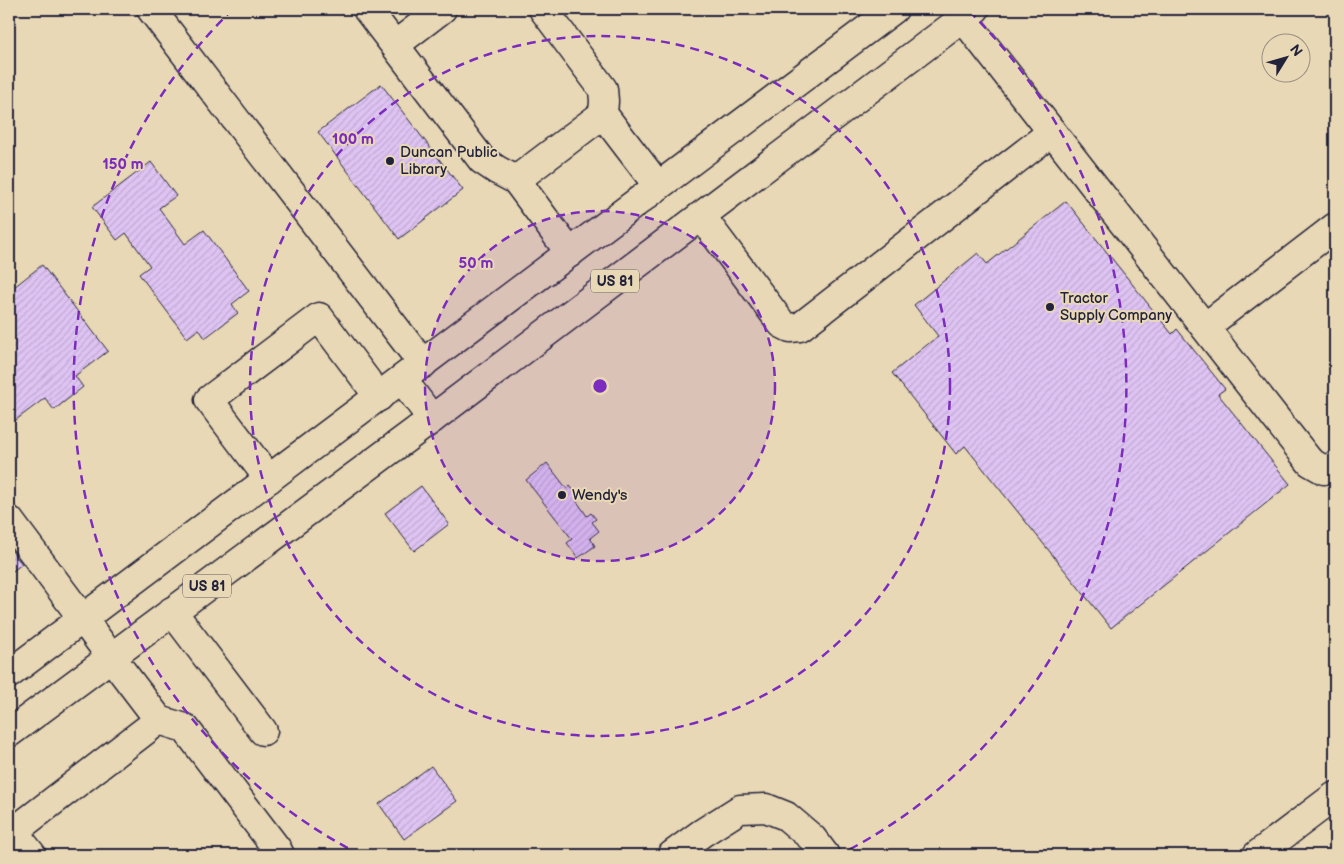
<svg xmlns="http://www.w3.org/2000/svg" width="1344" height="864" viewBox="0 0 1344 864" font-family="'Balsamiq Sans',sans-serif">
	<defs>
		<pattern id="building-hatch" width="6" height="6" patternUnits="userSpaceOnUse" patternTransform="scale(1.25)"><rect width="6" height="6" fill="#dfc4f3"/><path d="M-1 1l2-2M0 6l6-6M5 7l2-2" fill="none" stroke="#bfa8d1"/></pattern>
	</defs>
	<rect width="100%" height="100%" fill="#e9d8b5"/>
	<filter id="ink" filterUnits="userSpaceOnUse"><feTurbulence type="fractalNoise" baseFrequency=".02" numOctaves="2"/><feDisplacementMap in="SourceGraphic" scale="10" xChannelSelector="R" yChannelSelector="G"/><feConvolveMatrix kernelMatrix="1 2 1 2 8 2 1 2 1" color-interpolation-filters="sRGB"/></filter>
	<g filter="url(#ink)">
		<!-- building -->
		<g fill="url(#building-hatch)" stroke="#22223b">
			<path d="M381 84 463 190 399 239 318 132Z"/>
			<path d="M151 162 176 196 159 208 185 244 204 230 249 291 232 304 238 313 205 338 199 329 187 338 139 274 150 266 126 233 117 240 92 207Z"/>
			<path d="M1066 201 1172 334 1177 329 1225 389 1218 394 1290 484 1111 628 965 446 956 454 892 373 938 336 914 305 978 253 987 264Z"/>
			<path d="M42 265 108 351 75 376 83 387 54 410 45 398 12 423 9 419V291Z"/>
			<path d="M547 463 567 489 570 486 579 497 576 500 587 516 591 513 596 519 592 522 599 531 590 538 595 546 578 558 567 543 572 539 526 480Z"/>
			<path d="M421 486 449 524 414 551 385 513Z"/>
			<path d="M9 547 22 564 9 574Z"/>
			<path d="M431 766 457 801 404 839 379 804Z"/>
		</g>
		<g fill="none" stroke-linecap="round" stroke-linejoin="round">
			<!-- minor casing -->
			<g stroke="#22223b" stroke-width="31">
				<g id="minor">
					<path d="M151 9 423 364"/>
					<path d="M367 9 482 160 497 170 516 180 570 253"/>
					<path d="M543 9 603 89 604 101 603 114 658 186"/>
					<path d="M963 18 1310 462 1324 470 1335 466"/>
					<path d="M395 45 442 9"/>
					<path d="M516 180 603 114"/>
					<path d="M701 216 782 324 790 328 800 327 1052 132"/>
					<path d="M1205 327 1335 227"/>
					<path d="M269 479 209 400 319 317 379 397"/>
					<path d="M9 520 83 619"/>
					<path d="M172 611 263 731"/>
					<path d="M159 720 185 728 277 849 280 855"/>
					<path d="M13 831 32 855"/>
					<path d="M9 835 159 720 111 657"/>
					<path d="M672 855 702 833 740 809 766 808 786 816 812 838 825 855"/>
					<path d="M1257 855 1335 796"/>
				</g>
			</g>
			<!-- major casing -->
			<g stroke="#22223b" stroke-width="31">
				<g id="major">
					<path d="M402 379 432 419"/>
					<path d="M83 619 111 657"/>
					<path d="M9 674 894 9"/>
					<path d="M9 733 432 419 975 9"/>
				</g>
			</g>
			<!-- minor -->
			<use href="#minor" stroke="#e9d8b5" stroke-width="28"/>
			<!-- major -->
			<use href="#major" stroke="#e9d8b5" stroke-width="28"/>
		</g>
	</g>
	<!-- distance rings -->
	<circle cx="600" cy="386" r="175" fill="#7b2cbf" fill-opacity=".12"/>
	<g fill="none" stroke="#7b2cbf" stroke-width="2.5" stroke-dasharray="9 6">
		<circle cx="600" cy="386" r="175"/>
		<circle cx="600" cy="386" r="350"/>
		<path d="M361 855A526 526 0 0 1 231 11M969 11A526 526 0 0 1 839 855"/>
	</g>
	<!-- markers -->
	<g fill="#22223b" stroke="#e9d8b5" stroke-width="2">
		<circle cx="390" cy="161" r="5"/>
		<circle cx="1050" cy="307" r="5"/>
		<circle cx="562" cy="495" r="5"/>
	</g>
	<g text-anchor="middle" stroke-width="4" stroke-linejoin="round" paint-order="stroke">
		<!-- shield labels -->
		<g fill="#e9d8b5" stroke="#5e5960" stroke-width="1">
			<rect x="591" y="269.5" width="48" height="23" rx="4"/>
			<rect x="183" y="574.5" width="48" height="23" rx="4"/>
		</g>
		<g font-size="14" font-weight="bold" fill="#22223b">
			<text x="615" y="286">US 81</text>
			<text x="207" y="591">US 81</text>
		</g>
		<!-- poi labels -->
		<g font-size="15" fill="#22223b" stroke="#e9d8b5" text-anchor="start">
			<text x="400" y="157">Duncan Public<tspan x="400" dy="17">Library</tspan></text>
			<text x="1060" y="303">Tractor<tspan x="1060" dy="17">Supply Company</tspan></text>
			<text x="572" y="500">Wendy's</text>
		</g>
	</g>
	<circle cx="600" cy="386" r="8" fill="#7b2cbf" stroke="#e9d8b5" stroke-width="2.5"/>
	<g font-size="15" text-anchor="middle" font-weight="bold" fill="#7b2cbf" stroke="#e9d8b5" stroke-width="4" stroke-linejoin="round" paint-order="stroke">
		<text x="353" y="144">100 m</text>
		<text x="123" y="169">150 m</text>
		<text x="476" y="268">50 m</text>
	</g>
	<!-- margin -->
	<rect width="1344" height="864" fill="none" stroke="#e9d8b5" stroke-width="30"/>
	<rect x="15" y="15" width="1314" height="834" fill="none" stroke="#22223b" stroke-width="2" filter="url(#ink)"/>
	<!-- north arrow -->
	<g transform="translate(1286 58) rotate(53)"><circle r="24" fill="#e9d8b5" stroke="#998f84"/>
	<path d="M0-4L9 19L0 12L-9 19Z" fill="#22223b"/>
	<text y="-8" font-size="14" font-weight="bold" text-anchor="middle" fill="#22223b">N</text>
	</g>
</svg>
